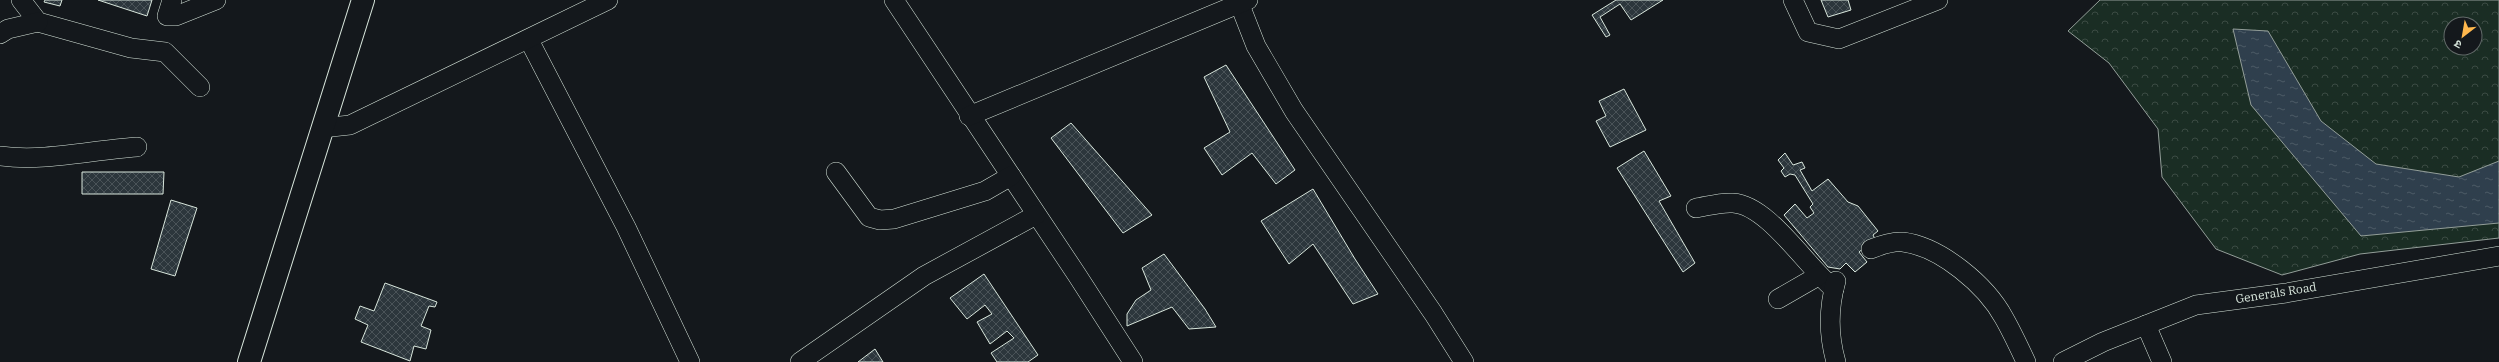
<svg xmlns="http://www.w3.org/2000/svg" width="2499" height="362" viewBox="0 0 2499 362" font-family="'IBM Plex Serif','Noto Sans Devanagari',serif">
	<defs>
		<pattern id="forest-crowns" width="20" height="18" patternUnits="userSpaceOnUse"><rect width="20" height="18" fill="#1a2d24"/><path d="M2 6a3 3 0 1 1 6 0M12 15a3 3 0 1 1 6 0" fill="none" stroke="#3b4b43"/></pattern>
		<pattern id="water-ripples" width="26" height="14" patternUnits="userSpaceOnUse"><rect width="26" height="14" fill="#2f3f4d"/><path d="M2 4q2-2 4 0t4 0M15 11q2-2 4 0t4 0" fill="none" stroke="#4c5b66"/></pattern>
		<pattern id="building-cross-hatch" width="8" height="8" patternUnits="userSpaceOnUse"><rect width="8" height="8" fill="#2c363c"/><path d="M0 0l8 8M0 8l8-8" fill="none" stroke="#4a5358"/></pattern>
	</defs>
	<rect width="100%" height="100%" fill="#14181c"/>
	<!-- forest -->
	<path fill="url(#forest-crowns)" stroke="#939e99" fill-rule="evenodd" d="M2100 0H2499V238L2360 254 2282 275 2216 249 2162 177 2158 129 2109 63 2068 31ZM2451 24H2475V48H2451Z"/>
	<!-- water -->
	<path fill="url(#water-ripples)" stroke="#939e99" d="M2233 29 2268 31 2321 121 2376 164 2459 177 2499 161V223L2361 236 2251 105Z"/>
	<!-- building -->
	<g fill="url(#building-cross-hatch)" stroke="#d8e6dc">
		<path d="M45 0H62L60 6 44 2Z"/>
		<path d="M98 0H152L147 16Z"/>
		<path d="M1616 0H1663L1631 20 1620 4 1600 17 1610 35 1606 37 1592 15Z"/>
		<path d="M1821 0H1848L1851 10 1828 17Z"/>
		<path d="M1226 65 1295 170 1276 184 1252 153 1222 175 1204 148 1230 132 1204 77Z"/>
		<path d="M1624 89 1646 130 1610 147 1596 121 1606 116 1599 101Z"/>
		<path d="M1071 123 1152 215 1123 233 1051 138Z"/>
		<path d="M1644 151 1671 196 1659 201 1695 263 1683 272 1617 168Z"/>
		<path d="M1785 153 1793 165 1802 162 1805 168 1800 170 1812 191 1828 179 1848 202 1858 206 1878 231 1873 235 1875 239 1859 252 1867 262 1855 272 1846 263 1840 269 1828 267 1784 215 1795 204 1807 218 1814 213 1810 207 1813 204 1795 175 1790 174 1785 177 1781 171 1784 168 1778 160Z"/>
		<path d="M82 172H164L163 194H82Z"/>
		<path d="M1313 189 1355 259 1378 294 1353 304 1313 244 1289 264 1261 221Z"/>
		<path d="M171 200 197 208 175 276 151 269Z"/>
		<path d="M1164 254 1205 309 1216 327 1189 329 1172 307 1127 326V314L1136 300 1151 290 1142 268Z"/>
		<path d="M984 274 1038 355 1028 362H997L991 353 1014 338 1007 331 990 344 977 322 992 314 985 305 967 319 950 298Z"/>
		<path d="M385 283 437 302 435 307 429 306 421 326 431 330 426 349 414 346 410 361 361 342 368 325 355 319 360 306 374 311Z"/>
		<path d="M875 349 883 362H858Z"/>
	</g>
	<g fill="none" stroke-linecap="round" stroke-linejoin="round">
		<!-- minor casing -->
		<g stroke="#d8e6dc" stroke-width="20">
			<g id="minor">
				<path d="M21 0 38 22 131 48 165 52 200 87"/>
				<path d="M172 0 167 16H176L216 0"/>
				<path d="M894 0 1077 275 1133 362"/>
				<path d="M1238 0 1256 46 1294 111 1433 313 1464 362"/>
				<path d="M1793 0 1808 32 1839 39 1938 0"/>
				<path d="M0 34 8 29 38 22"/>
				<path d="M529 40 626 227 690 362"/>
				<path d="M969 116 1248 0"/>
				<path d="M322 128 350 125 608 0"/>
				<path d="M0 156C45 162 91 150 137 147"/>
				<path d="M836 172 869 217 880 220 894 219 985 191 1011 176"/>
				<path d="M1696 208C1708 206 1721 202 1733 203 1768 205 1806 266 1834 289"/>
				<path d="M1871 249C1881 245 1892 241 1903 242 1941 247 1986 285 2004 318 2012 332 2019 347 2026 362"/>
				<path d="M1778 299 1818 276"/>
				<path d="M2146 325 2162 362"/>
				<path d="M800 362 924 276 1036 215"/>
				<path d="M1836 362C1828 334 1828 309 1836 281"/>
				<path d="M2063 362 2103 342 2196 305 2286 293 2499 256"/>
			</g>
		</g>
		<!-- major casing -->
		<g stroke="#d8e6dc" stroke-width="24">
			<path id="major" d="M249 362 363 0"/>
		</g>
		<!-- minor -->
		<use href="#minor" stroke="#14181c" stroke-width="19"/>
		<!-- major -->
		<use href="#major" stroke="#14181c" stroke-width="22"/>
	</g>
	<g text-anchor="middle" stroke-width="3" stroke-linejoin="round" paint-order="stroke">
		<!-- street labels -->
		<g font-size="12" fill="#d8e6dc" stroke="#14181c">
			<text transform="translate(2276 293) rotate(-9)" y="4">Generals Road</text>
		</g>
	</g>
	<!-- north arrow -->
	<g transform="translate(2463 36) rotate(211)"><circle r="19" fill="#14181c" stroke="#626a69"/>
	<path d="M0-3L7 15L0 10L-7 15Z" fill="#ffb74d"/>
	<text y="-6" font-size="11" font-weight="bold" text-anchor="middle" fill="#d8e6dc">उ</text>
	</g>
</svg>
